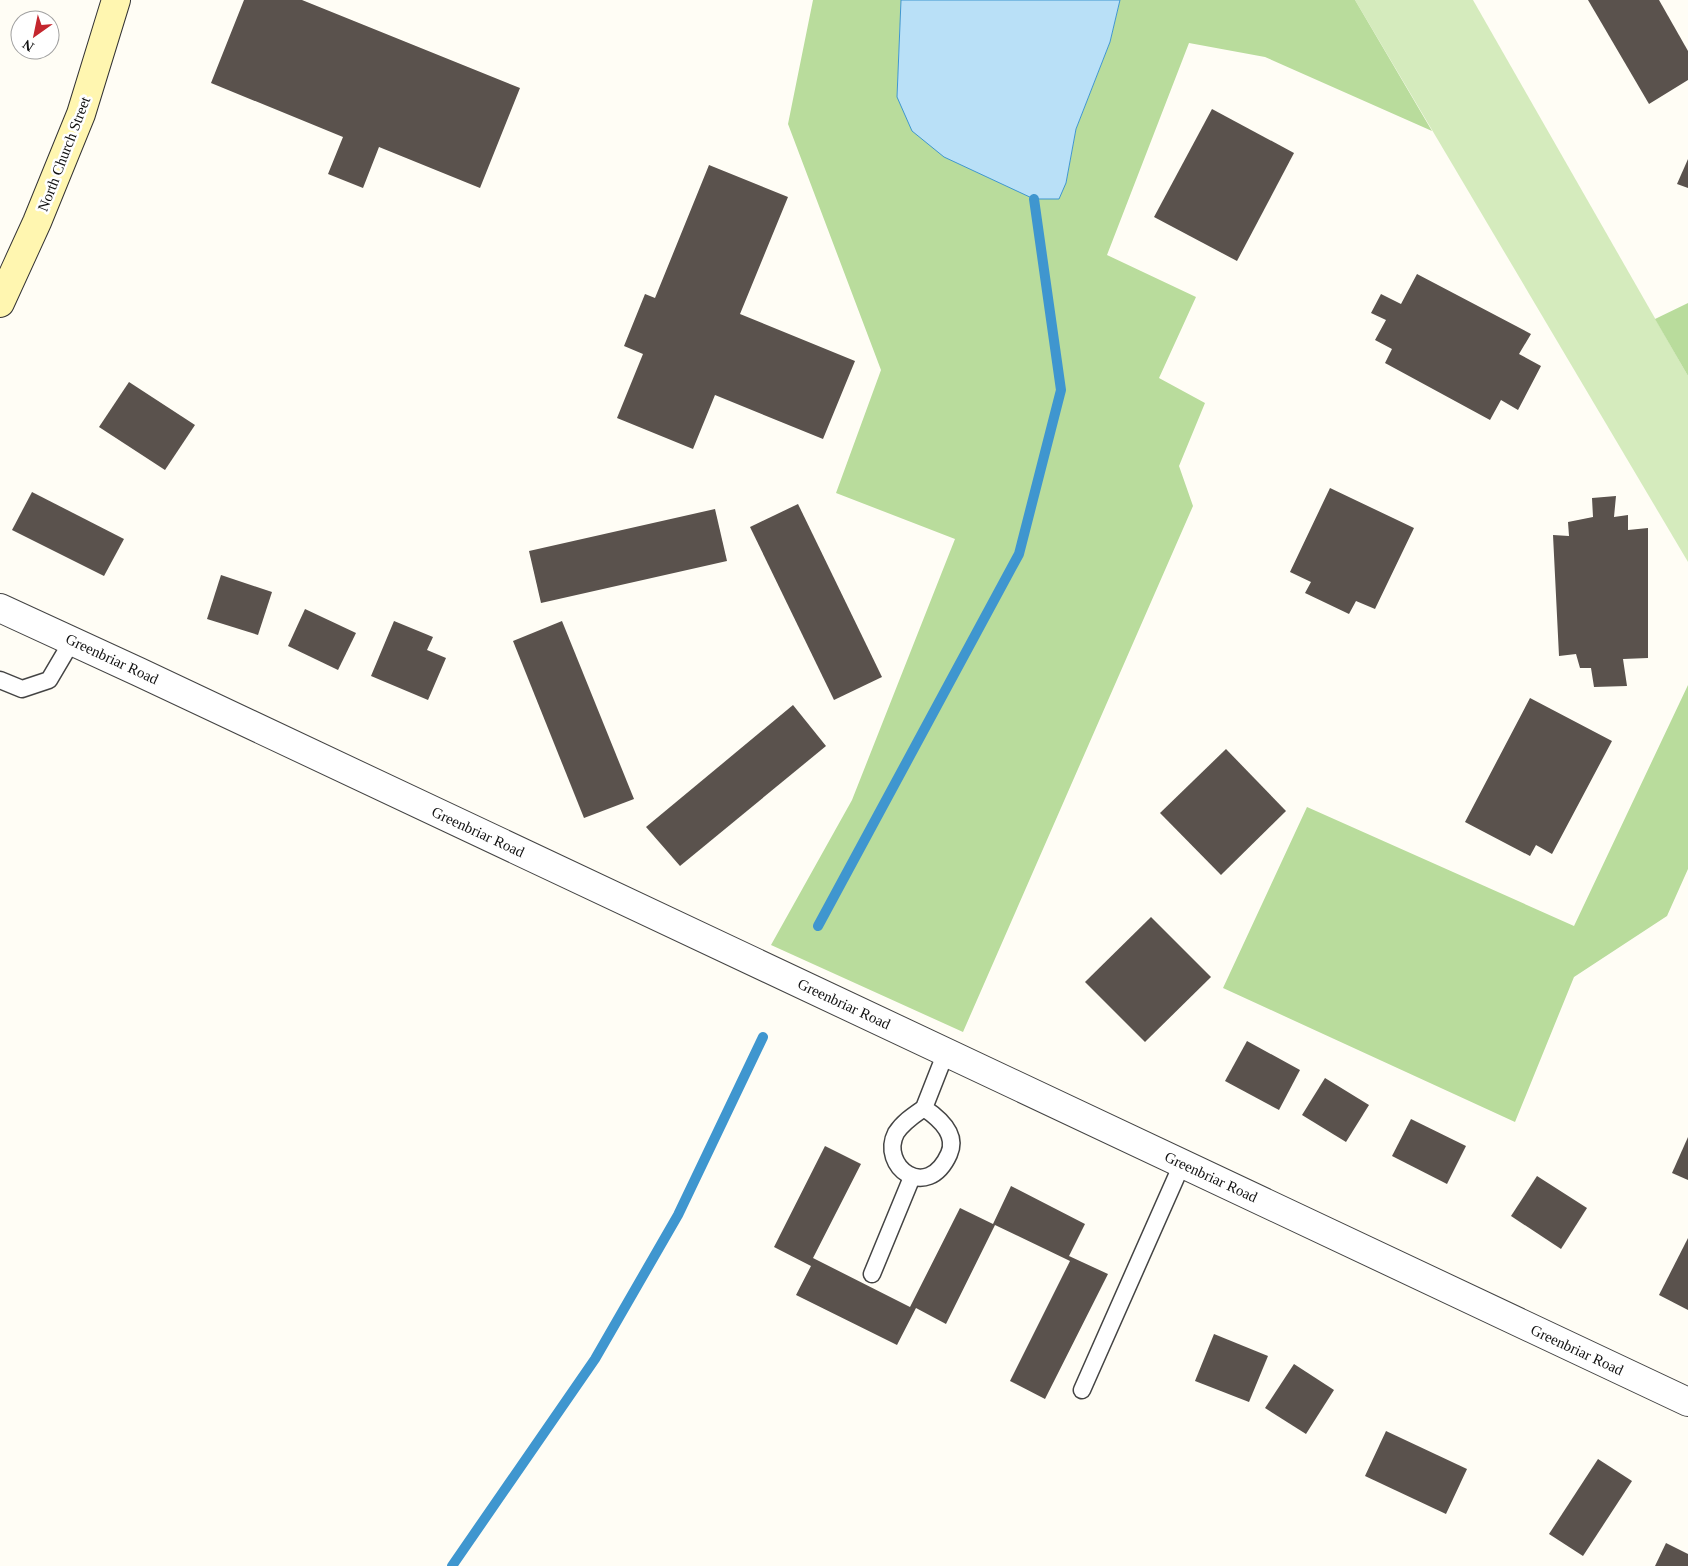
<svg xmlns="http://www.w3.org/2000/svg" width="1688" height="1566" viewBox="0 0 1688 1566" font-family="Georgia,serif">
	<rect width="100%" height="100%" fill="#fffdf5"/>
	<!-- green -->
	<path fill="#d5ebbd" d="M1355 0H1473L1688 376V562Z"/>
	<!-- forest -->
	<g fill="#b9dc9c">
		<path d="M813 0H901L897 97 1066 183 1076 129 1110 42 1120 0H1355L1432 131 1265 57 1189 43 1107 255 1196 297 1159 378 1205 403 1179 466 1193 506 963 1032 771 945 852 800 955 539 836 493 881 370 788 124Z"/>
		<path d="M1688 303V376L1655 319Z"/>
		<path d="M1688 685V869L1667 916 1574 977 1515 1122 1223 988 1307 807 1574 926Z"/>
	</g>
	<!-- water -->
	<path fill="#b9e0f7" stroke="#3f96cf" d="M901 0H1120L1110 42 1076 129 1066 183 1059 199H1034L944 157 912 131 897 97Z"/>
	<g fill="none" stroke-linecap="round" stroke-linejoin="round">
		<!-- stream -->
		<g stroke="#3f96cf" stroke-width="10">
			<path d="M818 926 1019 554 1061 390 1034 199"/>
			<path d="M452 1566 595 1359 678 1215 763 1037"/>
		</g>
	</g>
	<!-- building -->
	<g fill="#5a524d">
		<path d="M244 0H302L520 88 480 188 379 147 363 188 328 174 343 137 211 83Z"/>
		<path d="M1588 0H1659L1688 51V80L1649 104Z"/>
		<path d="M1212 109 1294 153 1237 261 1154 217Z"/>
		<path d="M1688 159V188L1677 184Z"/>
		<path d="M709 165 788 197 740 314 855 361 823 439 715 395 693 449 617 418 643 354 624 346 645 294 655 298Z"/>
		<path d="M1417 274 1531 334 1519 354 1541 366 1518 410 1501 400 1490 420 1385 363 1392 349 1375 340 1386 320 1371 313 1381 294 1401 304Z"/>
		<path d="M129 382 195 425 165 470 99 427Z"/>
		<path d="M1330 488 1414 528 1375 609 1356 601 1349 614 1305 593 1311 582 1290 572Z"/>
		<path d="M32 492 124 539 104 576 12 530Z"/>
		<path d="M1616 496 1614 517 1628 515V530L1648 528V658L1623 659 1627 686 1594 687 1591 668H1580L1576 654 1559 656 1553 535 1569 536 1568 522 1593 517 1592 498Z"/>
		<path d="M798 504 882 677 834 700 750 527Z"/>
		<path d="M715 509 727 561 541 603 529 551Z"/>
		<path d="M221 575 272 592 258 635 207 619Z"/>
		<path d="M305 609 356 633 338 670 288 646Z"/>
		<path d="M394 621 433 637 427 650 446 658 428 700 371 676Z"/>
		<path d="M562 621 634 799 584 818 513 641Z"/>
		<path d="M1530 698 1612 741 1552 854 1536 845 1530 856 1465 822Z"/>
		<path d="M793 705 826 746 680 866 646 827Z"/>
		<path d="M1226 749 1286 811 1221 875 1160 813Z"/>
		<path d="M1151 917 1211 977 1145 1042 1085 982Z"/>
		<path d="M1247 1041 1300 1070 1279 1110 1225 1081Z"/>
		<path d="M1325 1078 1369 1105 1346 1142 1302 1115Z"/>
		<path d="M1411 1119 1466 1146 1447 1184 1392 1156Z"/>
		<path d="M1688 1137V1180L1672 1173Z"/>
		<path d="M825 1146 861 1164 813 1258 910 1307 960 1208 993 1224 1011 1186 1085 1224 1069 1256 1108 1274 1045 1399 1010 1381 1070 1261 995 1225 946 1324 916 1308 897 1345 796 1295 811 1266 774 1247Z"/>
		<path d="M1537 1176 1587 1208 1561 1249 1511 1216Z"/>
		<path d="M1688 1238V1310L1659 1295Z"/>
		<path d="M1214 1334 1268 1356 1249 1402 1195 1381Z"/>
		<path d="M1294 1364 1334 1390 1306 1434 1265 1408Z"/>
		<path d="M1386 1431 1467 1469 1446 1514 1365 1476Z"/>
		<path d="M1598 1459 1632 1481 1583 1556 1549 1534Z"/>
		<path d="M1666 1543 1688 1554V1566H1655Z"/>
	</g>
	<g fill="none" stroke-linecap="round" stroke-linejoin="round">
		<!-- service casing -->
		<g stroke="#444" stroke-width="19">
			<g id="service">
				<path d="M0 680 22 689 49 680 72 641"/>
				<path d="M924 1108C914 1115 903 1122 896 1133 879 1166 927 1203 949 1154 958 1134 939 1118 924 1108L946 1052"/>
				<path d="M872 1274 912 1177"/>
				<path d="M1082 1390 1182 1164"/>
			</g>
		</g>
		<!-- minor casing -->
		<g stroke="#444" stroke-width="30">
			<path id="minor" d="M0 608 139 672 1688 1402"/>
		</g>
		<!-- secondary casing -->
		<g stroke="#333" stroke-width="30">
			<path id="secondary" d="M0 303 37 222 81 114 116 0"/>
		</g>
		<!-- service -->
		<use href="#service" stroke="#fff" stroke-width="16"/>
		<!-- minor -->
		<use href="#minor" stroke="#fff" stroke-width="28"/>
		<!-- secondary -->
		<use href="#secondary" stroke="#fff6b0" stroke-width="28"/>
	</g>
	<g text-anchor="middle" stroke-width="5" stroke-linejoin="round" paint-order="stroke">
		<!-- street labels -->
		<g font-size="15" fill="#111" stroke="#fff">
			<text transform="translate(64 154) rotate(-69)" y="5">North Church Street</text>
			<text transform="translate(112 659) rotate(25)" y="5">Greenbriar Road</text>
			<text transform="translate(478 832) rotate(25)" y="5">Greenbriar Road</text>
			<text transform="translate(844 1004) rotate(25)" y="5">Greenbriar Road</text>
			<text transform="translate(1211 1177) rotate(25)" y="5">Greenbriar Road</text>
			<text transform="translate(1577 1350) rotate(25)" y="5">Greenbriar Road</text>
		</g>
	</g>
	<!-- north arrow -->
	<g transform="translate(35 35) rotate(213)"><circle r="24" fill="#ffffff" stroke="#a0a0a0"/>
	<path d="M0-4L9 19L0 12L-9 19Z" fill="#c4262e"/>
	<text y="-8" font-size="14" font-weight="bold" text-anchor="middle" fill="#111111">N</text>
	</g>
</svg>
